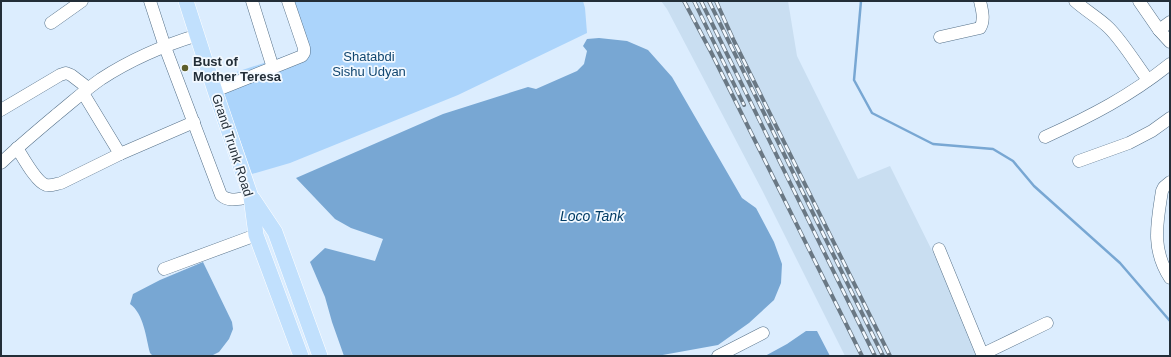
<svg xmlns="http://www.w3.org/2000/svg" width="1171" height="357" viewBox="0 0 1171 357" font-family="Arial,sans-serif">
	<rect width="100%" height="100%" fill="#dcedfe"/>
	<!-- built -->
	<path fill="#c9def1" d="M661 1H788L797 56 858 179 890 166 966 319 981 356H845L762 190 667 9Z"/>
	<!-- green -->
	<path fill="#abd4fb" d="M290 1H583L585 8 587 33 458 95 290 163 252 174 218 78 307 49Z"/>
	<!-- water -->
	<g fill="#78a7d3">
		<path d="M599 38 627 41 648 50 672 77 742 198 756 208 774 242 782 264 781 283 774 300 749 323 718 345 657 356H344L332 322 325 297 310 262 325 248 375 261 383 239 351 228 335 219 296 178 443 114 528 87 536 89 577 71 584 64 587 51 583 46 587 39Z"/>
		<path d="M203 262 232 322 233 329 229 339 219 352 211 356H153L150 353C146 338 144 314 130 304L133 294 160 280Z"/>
		<path d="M806 331H817L830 356H765L787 344Z"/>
	</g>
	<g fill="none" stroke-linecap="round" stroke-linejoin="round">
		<!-- stream -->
		<path stroke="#78a7d3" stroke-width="2.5" d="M861 1 854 80 872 113 933 144 993 149 1013 161 1034 186 1120 263 1170 321"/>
		<!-- minor casing -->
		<g stroke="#567189" stroke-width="13">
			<g id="minor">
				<path d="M150 1 165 47 221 195C229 203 241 198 251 197"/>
				<path d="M252 1 273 68"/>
				<path d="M1075 1C1086 11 1099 18 1109 28 1123 42 1136 64 1148 80"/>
				<path d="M1139 1 1159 30 1170 42"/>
				<path d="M51 23 82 1"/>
				<path d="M1159 30 1170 22"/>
				<path d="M940 37 980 28C985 20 982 10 980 1"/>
				<path d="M215 91 302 56 304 53V48L288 1"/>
				<path d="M83 93 120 154"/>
				<path d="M1 110 60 75 66 73 71 75 88 88"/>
				<path d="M1045 137C1091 116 1130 96 1170 64"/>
				<path d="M17 148C23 157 36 182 46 185 51 186 56 184 61 183L120 154 194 122"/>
				<path d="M1079 161 1129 143 1152 131 1170 118"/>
				<path d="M1 163C19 146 37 131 56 115 71 103 85 90 101 79 130 60 165 45 198 35"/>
				<path d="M1170 182 1164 187 1162 191C1157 223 1151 249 1170 278"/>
				<path d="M939 249 983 356"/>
				<path d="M164 269 256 235"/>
				<path d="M983 354 1047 323"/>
				<path d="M718 356 763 333"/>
			</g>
		</g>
		<!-- major casing -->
		<g stroke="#fff" stroke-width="16">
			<g id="major">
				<path d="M186 1 215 91 251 197 256 235 301 356"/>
				<path d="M253 199 275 232 320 356"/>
			</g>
		</g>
		<!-- minor -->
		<use href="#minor" stroke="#fff" stroke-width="12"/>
		<!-- major -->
		<use href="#major" stroke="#c1e0fd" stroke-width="15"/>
		<!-- rail casing -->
		<g stroke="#6a7884" stroke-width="4">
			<g id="rail">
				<path d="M684 1 711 52 862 356"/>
				<path d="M694 1 744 105"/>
				<path d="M701 1 875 356"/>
				<path d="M709 1 883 356"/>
				<path d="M716 1 734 41 890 356"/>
			</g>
		</g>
		<!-- rail -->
		<use href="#rail" stroke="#f3f9ff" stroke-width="2.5" stroke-dasharray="8" stroke-linecap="butt"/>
	</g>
	<!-- markers -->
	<circle fill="#5c5e2b" stroke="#f3f9ff" stroke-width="1.5" cx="185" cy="68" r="4"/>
	<g text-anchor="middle" stroke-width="3.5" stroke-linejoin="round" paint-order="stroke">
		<!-- park labels -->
		<g font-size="13" fill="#104670" stroke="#f3f9ff">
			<text x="369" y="61">Shatabdi<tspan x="369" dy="15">Sishu Udyan</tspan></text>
		</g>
		<!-- poi labels -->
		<g font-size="13" font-weight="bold" fill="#232e38" stroke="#f3f9ff" text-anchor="start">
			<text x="193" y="66">Bust of<tspan x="193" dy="15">Mother Teresa</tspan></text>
		</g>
		<!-- street labels -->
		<g font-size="13" fill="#232e38" stroke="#f3f9ff">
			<text transform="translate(233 145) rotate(72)" y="5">Grand Trunk Road</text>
		</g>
		<!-- water labels -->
		<g font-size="14" font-style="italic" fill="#023c65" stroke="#f3f9ff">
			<text x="592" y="221">Loco Tank</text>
		</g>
	</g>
	<!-- border -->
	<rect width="1171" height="357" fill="none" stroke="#232e38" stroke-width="4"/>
</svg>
